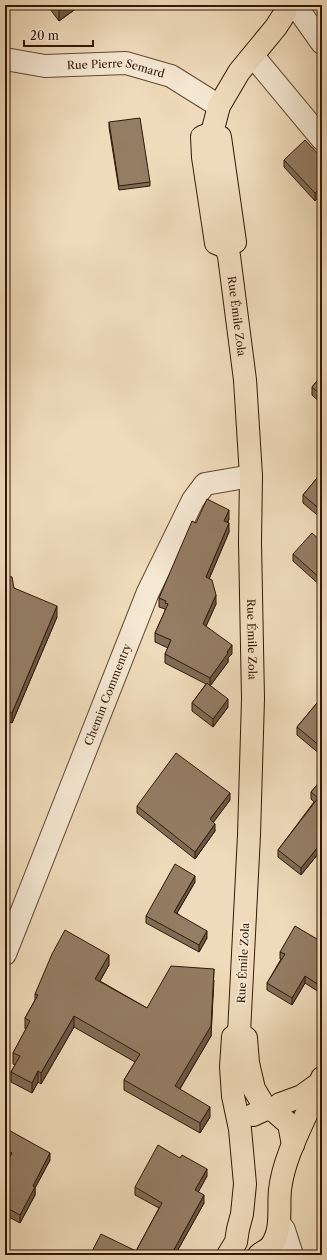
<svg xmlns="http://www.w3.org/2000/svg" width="327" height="1260" viewBox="0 0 327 1260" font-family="'Libre Caslon Text',serif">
	<rect width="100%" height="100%" fill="#efdbbb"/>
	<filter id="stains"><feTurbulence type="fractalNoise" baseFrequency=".005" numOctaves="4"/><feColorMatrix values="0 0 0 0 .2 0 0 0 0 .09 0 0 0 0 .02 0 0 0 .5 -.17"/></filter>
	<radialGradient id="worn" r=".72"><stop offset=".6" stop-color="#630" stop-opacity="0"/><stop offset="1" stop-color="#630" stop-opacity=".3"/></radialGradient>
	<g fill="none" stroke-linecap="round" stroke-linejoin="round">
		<!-- minor casing -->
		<g stroke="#614933" stroke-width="24">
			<g id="minor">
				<path d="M295 5 322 43"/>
				<path d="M253 56 322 139"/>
				<path id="s1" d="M5 59 45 66 126 63 171 76 219 106"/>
				<path id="s2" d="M5 954 148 592 193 500 205 484 251 476"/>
				<path d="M279 1223 284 1230 292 1255"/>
			</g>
		</g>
		<!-- major casing -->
		<g stroke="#321806" stroke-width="24">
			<g id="major">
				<path d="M212 133 220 137 235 242 226 247 216 243 203 157 202 137Z"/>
				<path d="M212 133 219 106 239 72 276 27 285 13 286 5"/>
				<path id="s3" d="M226 247 229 256 245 380 251 476 250 542 253 699 249 835 239 1033"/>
				<path d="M239 1033 246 1038 248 1063 254 1089 266 1109"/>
				<path d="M273 1110 280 1104 302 1096 320 1083"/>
				<path d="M253 1115 266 1109 273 1110 289 1124 293 1145"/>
				<path d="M228 1255 236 1242 238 1229 242 1214 245 1184 240 1129 233 1096 231 1067 233 1037 239 1033"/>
				<path d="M259 1255C262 1252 268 1250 271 1246 283 1230 278 1208 280 1190 284 1153 309 1113 322 1078"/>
			</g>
		</g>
		<!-- minor -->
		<use href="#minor" stroke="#f5e8d3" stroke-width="22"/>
		<!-- major -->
		<use href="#major" stroke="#efdbbb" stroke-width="22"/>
	</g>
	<!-- wall -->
	<g fill="#7f6c56" stroke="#321806">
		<path d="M47 5H81L59 21Z"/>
		<path d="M109 122 150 182V186L119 190 109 127Z"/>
		<path d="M322 158V194L315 201 284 167V160Z"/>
		<path d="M322 375V404L312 395V387Z"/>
		<path d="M322 472V519L303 503V495Z"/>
		<path d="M229 519 228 522 229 532 209 579 216 604 206 626 232 654 228 658V662L210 686 228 707 213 727 192 711V703L206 684 165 663V654L168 648 155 642V633L165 611V609L159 607V598L196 523Z"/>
		<path d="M322 542V587L293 561V554Z"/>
		<path d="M5 574 14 588 57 617 12 723 5 720Z"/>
		<path d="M322 697V754L321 755 297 735V727Z"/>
		<path d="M322 779V849L301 875 278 857V850L314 802 311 799V792Z"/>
		<path d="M230 800 213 822 215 831 195 859 137 813V806Z"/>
		<path d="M195 882 177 913 207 938 199 952 146 923V916Z"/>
		<path d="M322 942V994L305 983 292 1005 267 990V983L281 959H280V952Z"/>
		<path d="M109 965 100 981 147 1008 214 980 211 1036 180 1089 210 1117 200 1133 124 1090V1080L135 1062 74 1027 41 1084 38 1082 32 1093 11 1082V1072L15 1065 13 1064V1053L26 1029H25V1018L35 1000V994Z"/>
		<path d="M5 1128 50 1160 35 1188V1195L20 1223 5 1215V1166L9 1159 5 1156Z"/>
		<path d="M180 1158 207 1176 198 1192 204 1203 175 1255H90L136 1251 159 1208 135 1195V1187Z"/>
	</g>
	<!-- shaded-wall -->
	<g fill="#685846" stroke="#321806">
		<path d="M65 5H81L59 21V10Z"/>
		<path d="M322 186V194L315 201V193Z"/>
		<path d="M229 510V519L224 529V521Z"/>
		<path d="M229 523V532L206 586V577Z"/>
		<path d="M216 595V604L203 633V624Z"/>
		<path d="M57 606V617L12 723V713Z"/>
		<path d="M232 645V654L228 658V662L210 686V678Z"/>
		<path d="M228 699V707L213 727V719Z"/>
		<path d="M230 793V800L210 827V819Z"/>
		<path d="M215 824V831L195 859V852Z"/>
		<path d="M322 842V849L301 875V868Z"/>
		<path d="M195 876V882L174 918V912Z"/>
		<path d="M207 931V938L199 952V945Z"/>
		<path d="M109 955V965L95 989V979Z"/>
		<path d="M214 969 211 1036 175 1097V1086Z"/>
		<path d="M305 976V983L292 1005V998Z"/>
		<path d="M74 1016V1027L41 1084V1073Z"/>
		<path d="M38 1071V1082L32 1093V1083Z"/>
		<path d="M210 1107V1117L200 1133V1123Z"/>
		<path d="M50 1153V1160L35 1188V1195L20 1223V1215L33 1186Z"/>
		<path d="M207 1169V1176L195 1198V1190Z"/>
		<path d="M204 1195V1203L175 1255H171Z"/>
	</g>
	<!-- building -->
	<g fill="#947d64" stroke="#321806">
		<path d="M55 5H65L59 10Z"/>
		<path d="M140 118 150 182 119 186 109 122Z"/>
		<path d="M305 140 322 158V186L315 193 284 160Z"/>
		<path d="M322 375V396L312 387Z"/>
		<path d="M322 472V511L303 495Z"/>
		<path d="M207 499 229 510 224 521 229 523 206 577 212 580 216 595 203 624 232 645 227 652 228 653 210 678 165 654 171 640 155 633 168 604 165 603 166 601 159 598 192 521 196 523Z"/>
		<path d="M312 533 322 542V580L293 554Z"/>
		<path d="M5 574 12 577 14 588 57 606 12 713 5 710Z"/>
		<path d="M207 683 228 699 213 719 192 703Z"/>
		<path d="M322 697V747H321L297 727Z"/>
		<path d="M176 753 230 793 210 819 215 824 195 852 137 806Z"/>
		<path d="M322 779V842L301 868 278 850 318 798 311 792Z"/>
		<path d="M175 864 195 876 174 912 207 931 199 945 146 916Z"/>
		<path d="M295 926 322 942V987L305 976 292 998 267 983 285 954 280 952Z"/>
		<path d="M65 930 109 955 95 979 147 1008 171 966 214 969 211 1026 175 1086 210 1107 200 1123 124 1080 140 1054 74 1016 41 1073 38 1071 32 1083 11 1072 20 1056 13 1053 30 1021 25 1018 38 995 35 994 52 954Z"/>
		<path d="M5 1128 50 1153 33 1186 35 1187 20 1215 5 1207V1166L12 1153 5 1149Z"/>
		<path d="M158 1145 180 1158 182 1155 207 1169 195 1190 204 1195 171 1255H90L101 1234 136 1251 162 1203 135 1187Z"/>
	</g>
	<g text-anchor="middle" stroke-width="3.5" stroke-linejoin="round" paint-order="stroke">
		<!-- street labels -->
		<g font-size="11" fill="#321806" stroke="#f5e8d3">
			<text dy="4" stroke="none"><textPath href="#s1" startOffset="112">Rue Pierre Semard</textPath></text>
			<text dy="4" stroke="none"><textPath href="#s3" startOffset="70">Rue Émile Zola</textPath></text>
			<text dy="4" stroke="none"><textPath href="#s3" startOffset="394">Rue Émile Zola</textPath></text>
			<text dy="4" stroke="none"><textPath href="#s2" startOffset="279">Chemin Commentry</textPath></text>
			<text transform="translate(243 963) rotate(-87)" y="4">Rue Émile Zola</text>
		</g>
	</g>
	<!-- margin -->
	<rect width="327" height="1260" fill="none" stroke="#efdbbb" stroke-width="20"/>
	<rect x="6" y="6" width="315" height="1248" fill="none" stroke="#321806" stroke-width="2"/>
	<rect x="10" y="10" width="307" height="1240" fill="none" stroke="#321806"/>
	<!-- scale -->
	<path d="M24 40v6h69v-6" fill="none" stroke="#321806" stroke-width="2"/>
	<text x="30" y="40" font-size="12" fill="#321806" stroke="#f5e8d3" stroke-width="3" paint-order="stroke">20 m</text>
	<rect width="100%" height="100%" filter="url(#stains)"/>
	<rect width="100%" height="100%" fill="url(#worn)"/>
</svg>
